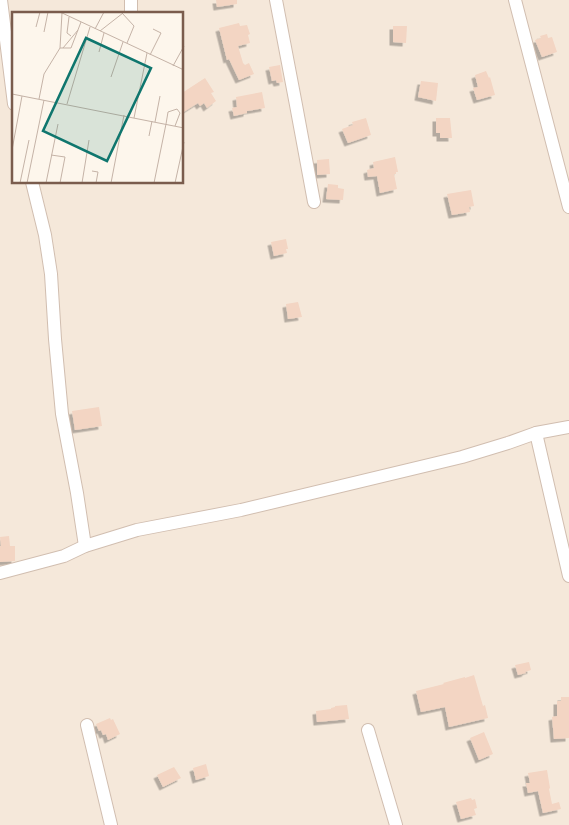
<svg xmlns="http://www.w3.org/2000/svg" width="569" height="825" viewBox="0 0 569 825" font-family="Raleway,sans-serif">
	<defs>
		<filter id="shadow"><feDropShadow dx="-3.5" dy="3.5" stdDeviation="0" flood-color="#0004"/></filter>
	</defs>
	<rect width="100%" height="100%" fill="#fdf6ec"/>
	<!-- residential -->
	<path fill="#f5e8da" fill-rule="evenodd" d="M0 0H569V825H0ZM14 14H182V182H14Z"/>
	<!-- building -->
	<g fill="#f3d5c3" filter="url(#shadow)">
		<path d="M216 0H237V4L217 7Z"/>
		<path d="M239 23 240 26 247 25 250 34 248 35 250 43 238 46 243 63 245 65 249 63 254 74 239 80 229 59 227 60 219 28Z"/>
		<path d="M393 26H407L406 43 393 42Z"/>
		<path d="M547 34 548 38 552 37 557 52 542 57 535 40 541 38 540 36Z"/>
		<path d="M280 65 283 82 277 83 276 80 272 81 269 67Z"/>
		<path d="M486 71 489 78 490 77 495 95 477 100 473 88 478 87 475 75Z"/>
		<path d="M205 78 214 92 211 93 216 101 207 108 204 103 200 106 198 103 182 113V93Z"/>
		<path d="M421 81 438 83 436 101 418 97Z"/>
		<path d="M262 92 265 108 247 111V113L234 116 232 108 237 107 236 97Z"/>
		<path d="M366 118 371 135 348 143 342 129 353 125 352 122Z"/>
		<path d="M436 118H450L452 138H440V133H436Z"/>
		<path d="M395 157 398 172H396V174H394L397 189 380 193 377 176 368 177 367 170 374 168 373 162Z"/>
		<path d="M329 159 330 174 317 175V160Z"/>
		<path d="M328 184 338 185V188L344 189 343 200 326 199Z"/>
		<path d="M471 190 474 206 469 207 470 212 452 215 447 194Z"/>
		<path d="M286 239 288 249H286L287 253 274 256 271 242Z"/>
		<path d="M298 302 302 317 288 319 286 304Z"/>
		<path d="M99 407 102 426 75 430 72 411Z"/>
		<path d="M9 536 10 546H15V561L0 562V546H1L0 537Z"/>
		<path d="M529 662 531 670 525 672 526 673 518 675 515 665Z"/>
		<path d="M474 675 483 706 485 705 488 718 449 727 445 707 421 712 416 691 444 684 443 683 465 677V678Z"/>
		<path d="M561 697H569V738L554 739 552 717 557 716V701H561Z"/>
		<path d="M347 705 349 719 317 722 316 711 331 709V708L335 707V706Z"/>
		<path d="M110 718 111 720 113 719 120 734 108 740 106 734 103 735 101 730 99 731 96 724Z"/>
		<path d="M484 732 493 754 479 760 470 738Z"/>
		<path d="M206 764 209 776 196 780 193 768Z"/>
		<path d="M174 767 181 778 163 787 157 775Z"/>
		<path d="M547 770 550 788 549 789 552 804 559 802 561 809 543 813 538 791 528 793 526 783H530L528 773Z"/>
		<path d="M471 798 472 800 475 799 477 808 474 809 476 815 461 819 456 802Z"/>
	</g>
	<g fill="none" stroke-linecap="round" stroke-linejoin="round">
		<!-- minor casing -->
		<g stroke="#d1beb0" stroke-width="14">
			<g id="minor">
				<path d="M1 0 14 104"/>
				<path d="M131 0V14"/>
				<path d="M276 0 296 105 314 202"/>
				<path d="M515 0 569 207"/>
				<path d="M32 182 45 235 51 274 55 339 62 414 77 493 85 546"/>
				<path d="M536 433 569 576"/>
				<path d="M0 573 64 556 85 546 137 530 241 510 462 457 508 443 536 433 569 427"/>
				<path d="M87 725 111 825"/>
				<path d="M368 730 396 825"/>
			</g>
		</g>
		<!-- minor -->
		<use href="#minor" stroke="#fff" stroke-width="12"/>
	</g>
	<!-- overview -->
	<g transform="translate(12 12)">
		<rect width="171" height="171" fill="#fdf6ec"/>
		<path fill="none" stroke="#c5b3a7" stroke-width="1" d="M48 0 172 58M110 1 122 14 115 31M57 5 55 21 59 24M24 15 28 0M83 17 92 0M88 19 111 1M32 20 36 0M48 36 50 1M51 36 66 18M87 40 92 21M138 43 149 21 141 17M161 54 172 34M99 65 111 30M0 82 172 116M27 87 32 62 48 36H59L69 10M55 92 78 15M122 106 135 41M143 110 148 84M154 112 156 100 165 97 168 101 163 114M137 124 140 109M0 138 10 84M39 143 53 145 48 171M80 159 86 160 84 171M8 171 17 128M15 171 32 88M34 171 46 112M70 171 77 128M99 171 112 103M142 171 154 112M163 171 172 130"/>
		<path fill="#0f766e" fill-opacity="0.15" stroke="#0f766e" stroke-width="2.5" d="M74 26 139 56 95 149 31 119Z"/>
		<rect width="171" height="171" fill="none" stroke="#7a5c4d" stroke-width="2.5"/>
	</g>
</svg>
